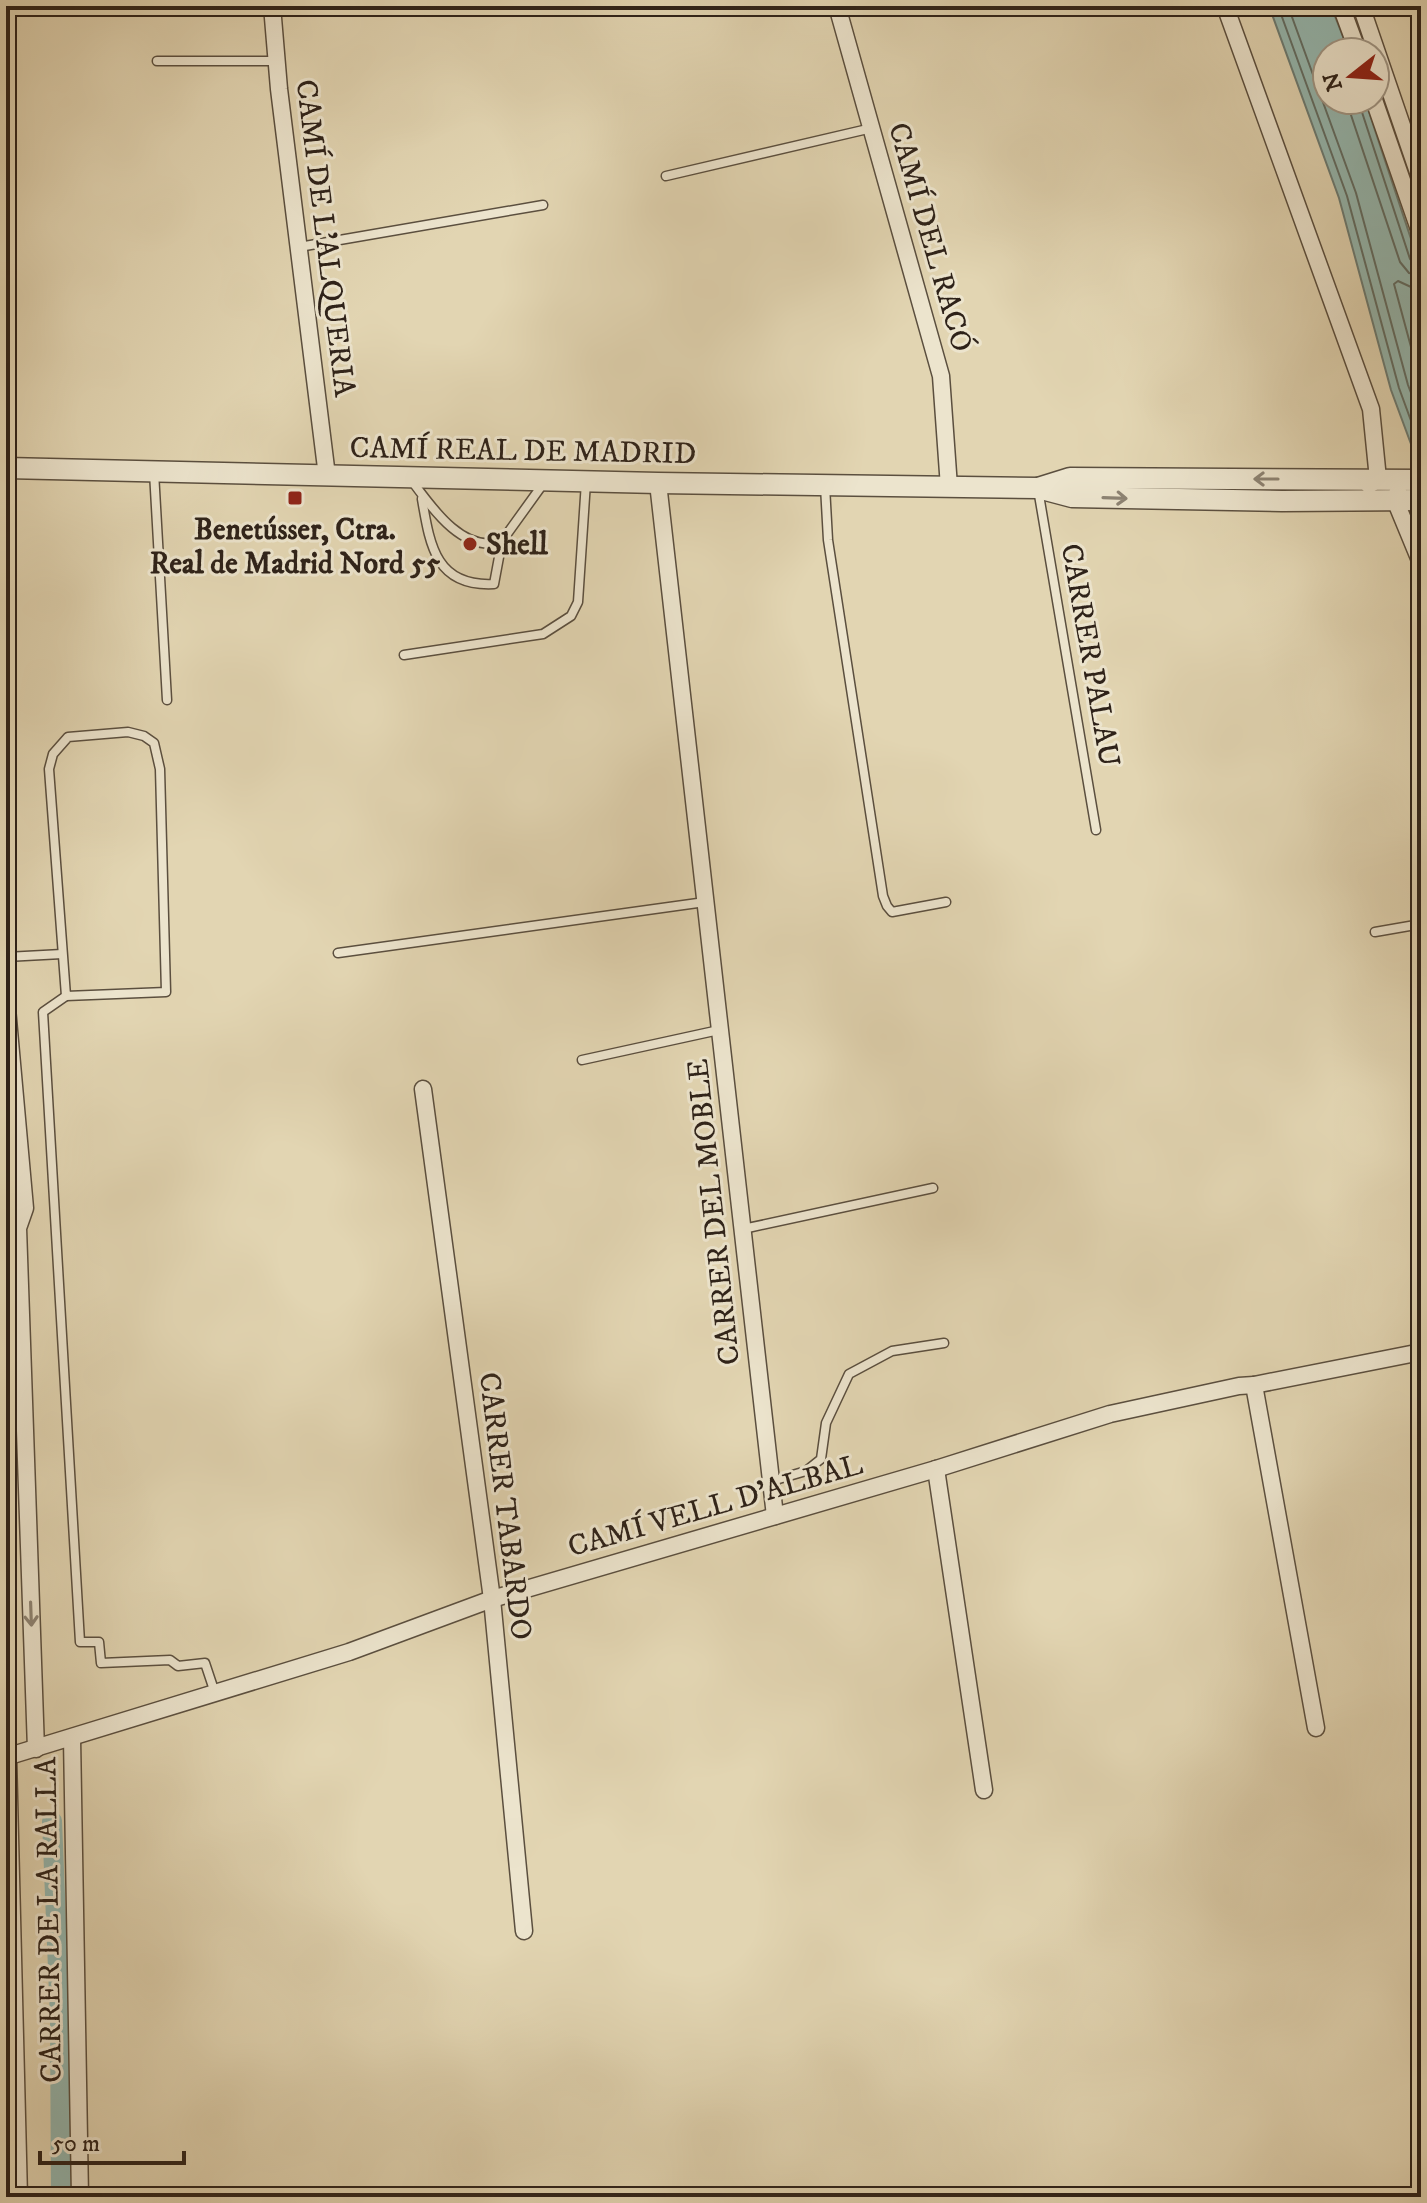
<svg xmlns="http://www.w3.org/2000/svg" width="1427" height="2203" viewBox="0 0 1427 2203" font-family="'IM FELL DW Pica',serif">
	<rect width="100%" height="100%" fill="#e2d5b2"/>
	<filter id="stains"><feTurbulence type="fractalNoise" baseFrequency=".0025" numOctaves="4"/><feColorMatrix values="0 0 0 0 .2 0 0 0 0 .09 0 0 0 0 .02 0 0 0 .5 -.17"/></filter>
	<radialGradient id="worn" r=".72"><stop offset=".6" stop-color="#630" stop-opacity="0"/><stop offset="1" stop-color="#630" stop-opacity=".3"/></radialGradient>
	<!-- green -->
	<path fill="#b7bc89" stroke="#726f51" stroke-width="2" d="M6 1523 11 1711 6 1717Z"/>
	<!-- water -->
	<path fill="#95b8b0" stroke="#6c7c74" stroke-width="2" d="M1269 6H1331L1349 52H1327V100H1365L1421 269V471L1391 390 1339 198Z"/>
	<g fill="none" stroke-linecap="round" stroke-linejoin="round">
		<!-- shore -->
		<g stroke="#626d64" stroke-width="2">
			<path d="M1278 6 1347 196 1399 388 1421 448"/>
			<path d="M1288 6 1356 193 1408 385 1421 419"/>
			<path d="M1348 100 1349 109 1400 262 1409 273 1421 275"/>
			<path d="M1358 100 1410 259 1414 264 1421 265"/>
			<path d="M1421 287H1411L1398 281 1394 284 1421 384"/>
		</g>
		<!-- canal -->
		<path stroke="#95b8b0" stroke-width="20" d="M52 1821 60 2018 61 2197"/>
		<!-- service casing -->
		<g stroke="#5b4f3f" stroke-width="11">
			<g id="service">
				<path d="M157 61H277"/>
				<path d="M666 176 872 128"/>
				<path d="M299 247 543 205"/>
				<path d="M154 472 167 700"/>
				<path d="M412 481C431 507 464 555 502 541L543 484"/>
				<path d="M825 486 828 540 883 896 887 906 892 912 946 902"/>
				<path d="M1038 489 1096 830"/>
				<path d="M422 499C430 546 436 587 494 584L502 541"/>
				<path d="M404 655 543 634 571 616 578 602 586 482"/>
				<path d="M128 732 144 736 154 743 160 769 166 992 66 996 49 769 53 754 68 737Z"/>
				<path d="M1375 932 1421 924"/>
				<path d="M338 953 705 902"/>
				<path d="M6 957 62 954"/>
				<path d="M66 996 43 1012 80 1642H99L101 1663 170 1660 178 1666 205 1663 215 1693"/>
				<path d="M582 1060 719 1030"/>
				<path d="M743 1229 933 1188"/>
				<path d="M772 1481 806 1471 821 1459 826 1423 849 1374 892 1351 944 1343"/>
			</g>
		</g>
		<!-- minor casing -->
		<g stroke="#5b4f3f" stroke-width="19">
			<g id="minor">
				<path d="M272 6 279 89 327 476"/>
				<path d="M837 6 941 376 949 487"/>
				<path d="M1225 6 1371 409 1378 479 1369 485"/>
				<path d="M1341 6 1358 52"/>
				<path d="M1361 6 1421 181"/>
				<path d="M1419 6 1421 13"/>
				<path d="M1374 100 1421 235"/>
				<path d="M658 483 775 1516"/>
				<path d="M1398 491 1395 500 1421 563"/>
				<path d="M6 997 25 1208 18 1228 36 1749"/>
				<path d="M423 1089 492 1599 524 1931"/>
				<path d="M1254 1385 1316 1728"/>
				<path d="M936 1469 984 1790"/>
				<path d="M72 1738 80 2197"/>
				<path d="M6 1757 349 1652 492 1599 936 1469 1110 1414 1239 1386 1254 1385 1421 1352"/>
				<path d="M8 1757 19 2197"/>
			</g>
		</g>
		<!-- tertiary casing -->
		<g stroke="#5b4f3f" stroke-width="23">
			<g id="tertiary">
				<path d="M6 468 658 483 1038 488 1072 497 1282 501 1421 500"/>
				<path d="M1038 488 1070 478 1421 480"/>
			</g>
		</g>
		<!-- service -->
		<use href="#service" stroke="#ece4cd" stroke-width="8"/>
		<!-- minor -->
		<use href="#minor" stroke="#ece4cd" stroke-width="16"/>
		<!-- tertiary -->
		<use href="#tertiary" stroke="#ece4cd" stroke-width="20"/>
	</g>
	<!-- one-way arrows -->
	<defs><path id="oneway-shaft" d="M-6 0H5M1.5-3L5.5 0L1.5 3" fill="none" stroke-width="1.6" stroke-linecap="round" stroke-linejoin="round" transform="scale(2)"/></defs>
	<g stroke="#8d8373">
		<use href="#oneway-shaft" transform="translate(1266 479) rotate(180)"/>
		<use href="#oneway-shaft" transform="translate(1115 498) rotate(2)"/>
		<use href="#oneway-shaft" transform="translate(31 1614) rotate(88)"/>
	</g>
	<!-- markers -->
	<g fill="#8f2418" stroke="#ece4cd" stroke-width="3">
		<rect x="287" y="490" width="16" height="16" rx="4"/>
		<circle cx="470" cy="544" r="8"/>
	</g>
	<g text-anchor="middle" stroke-width="6" stroke-linejoin="round" paint-order="stroke">
		<!-- street labels -->
		<g font-size="30" fill="#2e2219" stroke="#ece4cd">
			<text transform="translate(931 237) rotate(74)" y="10">CAMÍ DEL RACÓ</text>
			<text transform="translate(326 238) rotate(83)" y="10">CAMÍ DE L'ALQUERIA</text>
			<text transform="translate(523 450) rotate(1)" y="10">CAMÍ REAL DE MADRID</text>
			<text transform="translate(1091 655) rotate(80)" y="10">CARRER PALAU</text>
			<text transform="translate(713 1212) rotate(-96)" y="10">CARRER DEL MOBLE</text>
			<text transform="translate(715 1505) rotate(-16)" y="10">CAMÍ VELL D'ALBAL</text>
			<text transform="translate(506 1506) rotate(83)" y="10">CARRER TABARDO</text>
			<text transform="translate(48 1920) rotate(-91)" y="10">CARRER DE LA RALLA</text>
		</g>
		<!-- poi labels -->
		<g font-size="30" font-weight="bold" fill="#2e2219" stroke="#ece4cd">
			<text x="295" y="539">Benetússer, Ctra.<tspan x="295" dy="34">Real de Madrid Nord 55</tspan></text>
			<text x="486" y="554" text-anchor="start">Shell</text>
		</g>
	</g>
	<!-- margin -->
	<rect width="1427" height="2203" fill="none" stroke="#e2d5b2" stroke-width="32"/>
	<rect x="8" y="8" width="1411" height="2187" fill="none" stroke="#2e2219" stroke-width="4"/>
	<rect x="16" y="16" width="1395" height="2171" fill="none" stroke="#2e2219" stroke-width="2"/>
	<!-- north arrow -->
	<g transform="translate(1351 76) rotate(253)"><circle r="38" fill="#ece4cd" stroke="#a09685" stroke-width="2"/>
	<path d="M0-6L14 30L0 20L-14 30Z" fill="#8f2418"/>
	<text y="-12" font-size="22" font-weight="bold" text-anchor="middle" fill="#2e2219">N</text>
	</g>
	<!-- scale -->
	<path d="M40 2151v12h144v-12" fill="none" stroke="#2e2219" stroke-width="4"/>
	<text x="52" y="2151" font-size="24" fill="#2e2219" stroke="#ece4cd" stroke-width="6" paint-order="stroke">50 m</text>
	<rect width="100%" height="100%" filter="url(#stains)"/>
	<rect width="100%" height="100%" fill="url(#worn)"/>
</svg>
